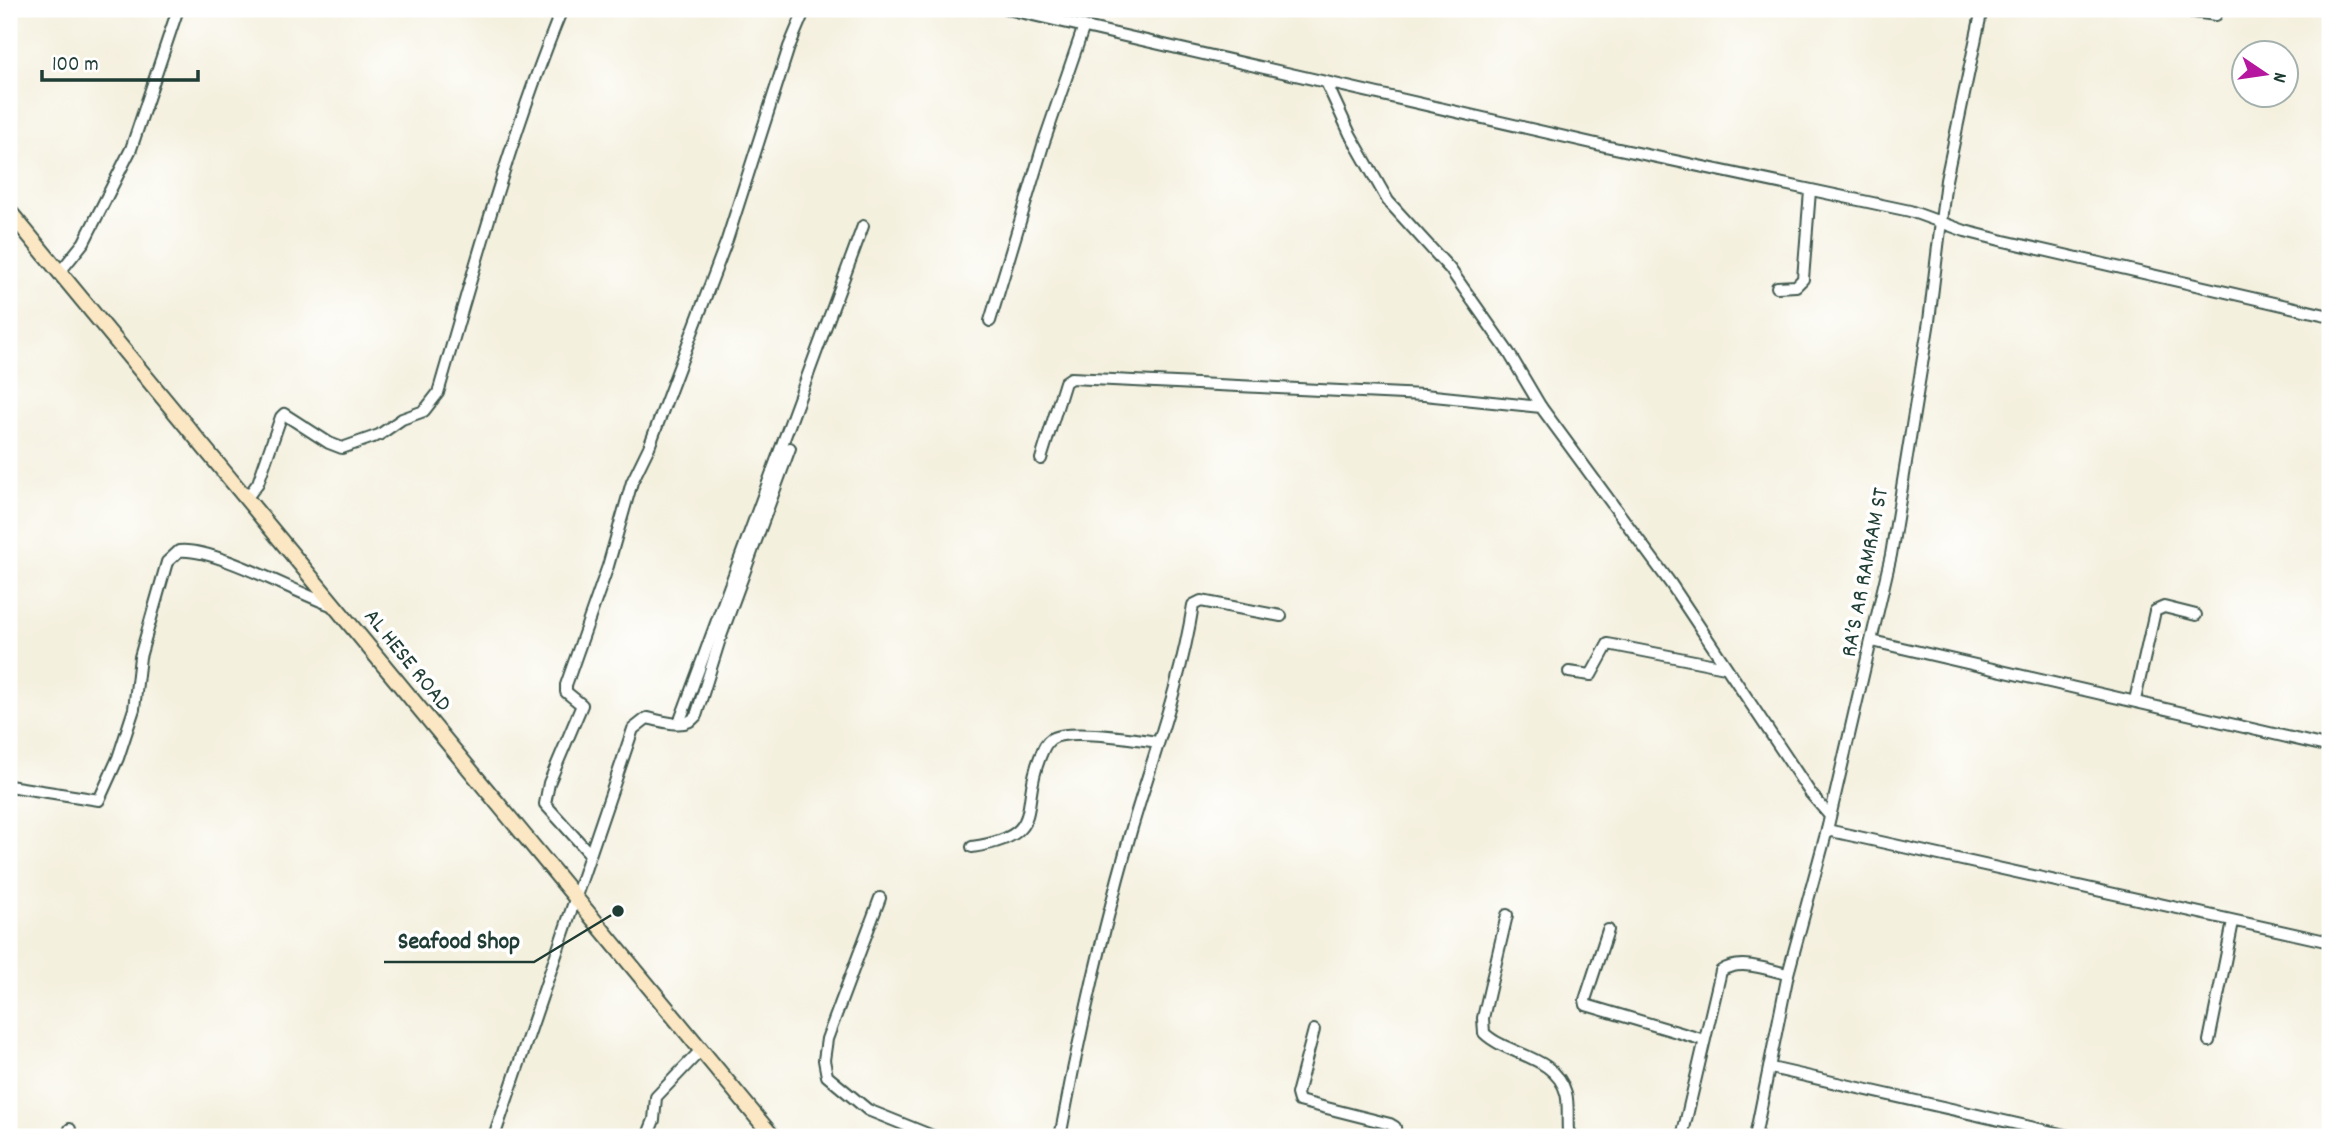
<svg xmlns="http://www.w3.org/2000/svg" width="2339" height="1146" viewBox="0 0 2339 1146" font-family="Dekko,sans-serif">
	<rect width="100%" height="100%" fill="#fff"/>
	<filter id="ink" filterUnits="userSpaceOnUse"><feTurbulence type="fractalNoise" baseFrequency=".0143" numOctaves="2"/><feDisplacementMap in="SourceGraphic" scale="14" xChannelSelector="R" yChannelSelector="G"/><feConvolveMatrix kernelMatrix="1 2 1 2 8 2 1 2 1" color-interpolation-filters="sRGB"/></filter>
	<filter id="wash" filterUnits="userSpaceOnUse"><feTurbulence type="fractalNoise" baseFrequency=".00686" numOctaves="4" result="noise"/><feDisplacementMap in="SourceGraphic" scale="28" xChannelSelector="R" yChannelSelector="G"/><feGaussianBlur stdDeviation="1.57" result="paint"/><feColorMatrix in="noise" values="0 0 0 0 0 0 0 0 0 0 0 0 0 0 0 0 0 1.4 0 .05"/><feComposite in="paint" operator="in"/></filter>
	<g filter="url(#wash)">
		<rect width="100%" height="100%" fill="#f4f0de"/>
	</g>
	<g filter="url(#ink)">
		<g fill="none" stroke-linecap="round" stroke-linejoin="round">
			<!-- street casing -->
			<g stroke="#3f584e" stroke-width="14">
				<g id="street">
					<path d="M1007 9 1605 146 1910 211 1965 231 2004 241 2330 316"/>
					<path d="M2172 9 2216 15"/>
					<path d="M1326 82 1350 134 1388 201 1450 269 1509 353 1541 407"/>
					<path d="M60 272 84 242 131 149 178 9"/>
					<path d="M1777 287 1796 286 1803 279 1810 191"/>
					<path d="M990 321 1044 142 1084 26"/>
					<path d="M1041 459 1065 382 1071 378 1424 395 1541 407 1671 584 1811 794 1830 816"/>
					<path d="M246 499 258 483 281 417 284 414 329 443 342 448 379 435 402 419 424 411 438 393C476 263 511 134 562 9"/>
					<path d="M1872 641 2330 747"/>
					<path d="M1569 672 1591 675 1608 644 1725 667"/>
					<path d="M2135 700 2155 611 2164 607 2196 615"/>
					<path d="M679 723 863 226"/>
					<path d="M9 786 99 800 118 758 134 709 140 657 167 562 179 551C214 547 298 594 336 607"/>
					<path d="M1827 830 2330 942"/>
					<path d="M972 847C1048 836 1019 808 1040 757 1043 750 1045 743 1051 739 1066 728 1138 739 1158 742"/>
					<path d="M590 854 545 804 549 783 582 705 566 692V685L608 566 632 482 649 447 727 240 789 47 805 9"/>
					<path d="M880 898 827 1039 824 1060 827 1076 868 1110 935 1137"/>
					<path d="M1507 915 1483 1018 1484 1033C1508 1056 1555 1055 1566 1093 1569 1104 1567 1119 1568 1131L1573 1137"/>
					<path d="M1608 930 1585 1000 1586 1005 1704 1040"/>
					<path d="M1314 1030 1297 1094 1299 1101 1390 1124 1395 1127 1396 1137"/>
					<path d="M2209 1041 2233 922"/>
					<path d="M1771 1068 2074 1137"/>
					<path d="M68 1137 70 1129"/>
					<path d="M494 1137 633 729 647 718C663 721 685 730 696 716L721 636 790 448"/>
					<path d="M598 1137H603"/>
					<path d="M647 1137 654 1120 656 1097 701 1050"/>
					<path d="M1060 1137C1079 1034 1102 933 1131 831 1153 756 1181 683 1193 605L1201 601 1281 616"/>
					<path d="M1682 1137 1721 971C1741 958 1767 970 1788 974"/>
					<path d="M1755 1137 1788 974 1827 830 1891 555 1929 321 1946 180 1982 9"/>
				</g>
			</g>
			<!-- secondary casing -->
			<g stroke="#3f584e" stroke-width="18">
				<path id="secondary" d="M9 211 773 1137"/>
			</g>
			<!-- street -->
			<use href="#street" stroke="#fff" stroke-width="10"/>
			<!-- secondary -->
			<use href="#secondary" stroke="#fbe7c3" stroke-width="14"/>
		</g>
	</g>
	<g text-anchor="middle" stroke-width="7" stroke-linejoin="round" paint-order="stroke">
		<!-- street labels -->
		<g font-size="23" fill="#1f3d34" stroke="#fff">
			<text transform="translate(1863 572) rotate(-79)" y="8">RA’S AR RAMRAM ST</text>
			<text transform="translate(409 659) rotate(51)" y="8">AL HESE ROAD</text>
		</g>
	</g>
	<!-- callouts -->
	<path fill="none" stroke="#1f3d34" stroke-width="2.5" d="M618 911L534 962H384"/>
	<circle fill="#1f3d34" stroke="#fff" stroke-width="2.5" cx="618" cy="911" r="7"/>
	<g font-size="24" text-anchor="middle" font-weight="bold" fill="#1f3d34" stroke="#fff" stroke-width="7" stroke-linejoin="round" paint-order="stroke">
		<text x="459" y="948">Seafood Shop</text>
	</g>
	<!-- margin -->
	<rect width="2339" height="1146" fill="none" stroke="#fff" stroke-width="35"/>
	<!-- north arrow -->
	<g transform="translate(2265 74) rotate(103)"><circle r="33" fill="#ffffff" stroke="#a5b1ae" stroke-width="2"/>
	<path d="M0-5L12 26L0 18L-12 26Z" fill="#b5179e"/>
	<text y="-10" font-size="19" font-weight="bold" text-anchor="middle" fill="#1f3d34">N</text>
	</g>
	<!-- scale -->
	<path d="M42 70v10h156v-10" fill="none" stroke="#1f3d34" stroke-width="3.5"/>
	<text x="52" y="70" font-size="21" fill="#1f3d34" stroke="#ffffff" stroke-width="5" paint-order="stroke">100 m</text>
</svg>
